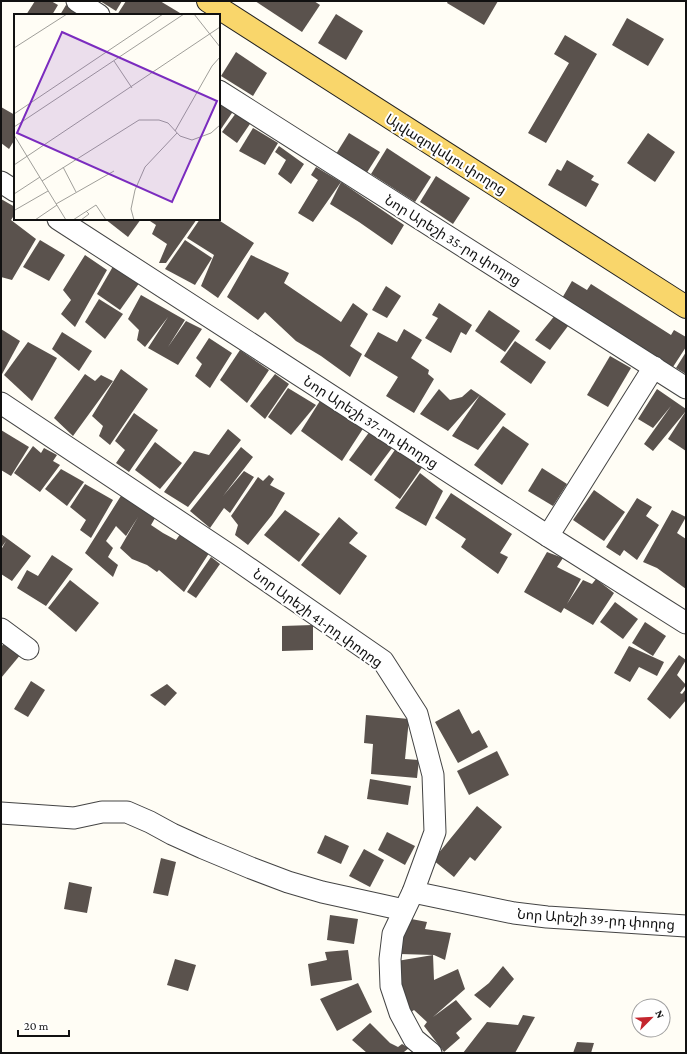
<svg xmlns="http://www.w3.org/2000/svg" width="687" height="1054" viewBox="0 0 687 1054" font-family="'Crimson Pro','Noto Sans Armenian',serif">
	<rect width="100%" height="100%" fill="#fffdf5"/>
	<!-- building -->
	<g fill="#5a524d">
		<path d="M35 1H51L58 5 52 15H26Z"/>
		<path d="M100 1H122L116 11Z"/>
		<path d="M126 1H160L180 13 178 15H117Z"/>
		<path d="M255 1H314L320 5 302 32Z"/>
		<path d="M448 1H498L484 25 447 3Z"/>
		<path d="M66 5 81 15H60Z"/>
		<path d="M336 14 363 31 346 60 318 43Z"/>
		<path d="M627 18 664 39 648 66 612 45Z"/>
		<path d="M565 35 597 54 546 143 528 133 569 63 554 54Z"/>
		<path d="M236 52 267 73 253 96 221 76Z"/>
		<path d="M219 103 234 110 219 132Z"/>
		<path d="M1 107 15 115V139L9 149 1 143Z"/>
		<path d="M239 109 254 118 237 143 222 132Z"/>
		<path d="M253 128 278 143 265 165 239 151Z"/>
		<path d="M349 133 380 152 366 174 336 154Z"/>
		<path d="M648 133 675 152 655 182 627 163Z"/>
		<path d="M279 146 304 164 291 184 278 174 286 160 275 152Z"/>
		<path d="M387 148 431 177 415 202 371 174Z"/>
		<path d="M567 160 594 176 591 180 599 184 586 207 548 185 557 169 561 171Z"/>
		<path d="M316 167 341 182 313 222 298 213 318 180 311 175Z"/>
		<path d="M436 176 470 198 453 224 420 202Z"/>
		<path d="M341 182 404 225 392 245 359 222 330 204Z"/>
		<path d="M1 199 15 207V214L11 220 36 239 12 280 1 277Z"/>
		<path d="M105 219H141L128 237Z"/>
		<path d="M147 219H197L166 263H159L167 244 152 234 156 225Z"/>
		<path d="M200 219H217L254 243 218 298 201 286 214 255 187 238Z"/>
		<path d="M40 240 65 255 49 281 23 267Z"/>
		<path d="M185 240 212 258 195 285 165 269Z"/>
		<path d="M85 255 107 270 75 327 61 314 71 300 63 290Z"/>
		<path d="M251 255 289 273 284 283 341 322 353 303 368 314 350 346 362 354 350 377 321 356 296 341 265 312 258 320 227 297Z"/>
		<path d="M115 263 140 282 120 310 97 294Z"/>
		<path d="M572 281 587 290 591 284 671 335 674 330 686 337V347L671 370 561 300Z"/>
		<path d="M386 286 401 296 387 318 372 310Z"/>
		<path d="M141 295 185 320 168 347 186 321 202 329 178 365 148 348 168 317 145 347 137 340 139 330 128 319Z"/>
		<path d="M99 299 123 314 105 339 85 322Z"/>
		<path d="M439 303 472 325 466 335 461 332 451 353 425 338 438 318 432 315Z"/>
		<path d="M489 310 520 331 505 352 475 331Z"/>
		<path d="M556 314 571 322 550 350 535 340Z"/>
		<path d="M1 329 20 341 1 376Z"/>
		<path d="M404 329 422 340 408 363 411 358 429 370 428 374 434 379 414 413 386 396 398 377 364 356 378 332 397 342Z"/>
		<path d="M62 332 92 351 79 371 52 349Z"/>
		<path d="M209 338 232 353 210 388 195 376 202 364 196 358Z"/>
		<path d="M515 341 546 362 531 384 500 362Z"/>
		<path d="M28 342 57 358 32 401 4 375Z"/>
		<path d="M240 350 269 370 247 403 220 380Z"/>
		<path d="M686 352V374L676 368Z"/>
		<path d="M610 356 631 368 608 407 587 395Z"/>
		<path d="M121 369 148 389 110 445 99 436 103 426 92 416Z"/>
		<path d="M85 374 95 381 101 375 113 381 73 436 54 418Z"/>
		<path d="M275 374 289 384 265 419 250 406Z"/>
		<path d="M288 388 316 405 291 435 268 417Z"/>
		<path d="M439 389 450 400 462 397 471 389 480 395 506 414 478 450 452 436 480 395 448 431 420 414Z"/>
		<path d="M657 389 686 409V411L653 451 644 444 671 406 653 428 638 419Z"/>
		<path d="M323 396 366 424 342 461 301 431Z"/>
		<path d="M686 411V451L668 439Z"/>
		<path d="M134 413 158 430 129 472 116 463 125 450 115 441Z"/>
		<path d="M503 426 529 444 502 485 474 465Z"/>
		<path d="M228 429 241 440 188 507 164 492 194 451 209 455Z"/>
		<path d="M1 430 29 447 11 476 1 470Z"/>
		<path d="M370 431 392 448 371 476 349 460Z"/>
		<path d="M155 442 182 463 160 489 135 470Z"/>
		<path d="M399 444 423 466 400 499 374 480Z"/>
		<path d="M33 446 41 453 44 448 57 455 53 461 60 465 40 492 14 473Z"/>
		<path d="M241 447 253 457 223 496 244 471 254 477 230 513 224 508 210 528 190 511Z"/>
		<path d="M542 468 567 484 553 506 528 491Z"/>
		<path d="M61 469 84 482 67 506 45 489Z"/>
		<path d="M420 473 443 491 426 526 395 508Z"/>
		<path d="M269 475 274 479 270 485 285 493 272 515 248 545 235 535 238 525 231 516 258 477 263 481Z"/>
		<path d="M85 484 113 500 91 538 80 530 86 520 70 507Z"/>
		<path d="M594 490 625 512 604 541 573 520Z"/>
		<path d="M124 491 158 513 151 525 163 533 176 540 183 530 213 547 184 592 159 570 157 572 147 565 132 559 120 548 138 517 126 536 116 526 106 541 113 548 108 557 118 565 113 577 85 553Z"/>
		<path d="M451 493 512 534 500 553 508 557 498 574 461 547 466 539 435 518Z"/>
		<path d="M637 498 652 507 646 516 659 525 637 560 624 550 620 556 606 547Z"/>
		<path d="M285 510 320 534 299 562 264 535Z"/>
		<path d="M672 510 686 517 677 533 686 539V589L657 568 643 562Z"/>
		<path d="M339 517 358 533 349 543 367 556 340 595 301 565Z"/>
		<path d="M1 534 31 556 12 581 1 574V550L6 541 1 548Z"/>
		<path d="M547 552 563 558 557 567 581 579 567 604 583 580 592 584 596 579 614 593 593 625 564 608 561 613 524 592Z"/>
		<path d="M52 555 73 569 46 606 17 588 27 570 38 576Z"/>
		<path d="M211 557 220 564 196 598 187 592Z"/>
		<path d="M70 580 99 603 76 632 48 608Z"/>
		<path d="M615 602 638 619 623 639 600 622Z"/>
		<path d="M645 622 666 636 653 656 632 643Z"/>
		<path d="M313 625V650L282 651V626Z"/>
		<path d="M5 642 21 654 1 678V647Z"/>
		<path d="M629 646 664 662 657 676 639 667 630 682 614 673Z"/>
		<path d="M679 655 686 660 677 675 686 685 680 693 682 694 686 689V700L670 719 647 699Z"/>
		<path d="M31 681 45 690 28 717 14 709Z"/>
		<path d="M167 684 177 693 165 706 150 695Z"/>
		<path d="M459 709 472 734 479 730 488 747 458 763 435 722Z"/>
		<path d="M366 715 409 719 405 759 419 760 417 778 371 774 373 744 364 743Z"/>
		<path d="M497 751 509 775 469 795 457 771Z"/>
		<path d="M370 779 411 786 408 805 367 799Z"/>
		<path d="M477 806 502 827 475 861 470 857 454 877 433 860Z"/>
		<path d="M387 832 415 846 405 865 378 850Z"/>
		<path d="M325 835 349 846 341 864 317 853Z"/>
		<path d="M364 849 384 860 370 887 349 876Z"/>
		<path d="M161 858 176 862 168 896 153 893Z"/>
		<path d="M69 882 92 887 87 913 64 909Z"/>
		<path d="M330 915 358 919 354 944 327 940Z"/>
		<path d="M406 918 427 922 425 929 451 933 445 960 434 955 400 954Z"/>
		<path d="M348 950 352 980 311 986 308 964 327 960 325 952Z"/>
		<path d="M433 955 434 980 458 969 465 989 433 1017 456 1000 472 1019 456 1033 460 1038 444 1052 424 1026 427 1022 414 1010 411 1012 401 985 397 961Z"/>
		<path d="M175 959 196 965 188 991 167 985Z"/>
		<path d="M503 966 514 979 490 1008 474 995 489 983Z"/>
		<path d="M358 983 372 1012 337 1031 320 999Z"/>
		<path d="M523 1015 535 1017 515 1053H463L487 1022 518 1025Z"/>
		<path d="M370 1023 390 1043 398 1047 402 1044 409 1048 404 1052V1053H367L352 1040Z"/>
		<path d="M577 1042 594 1043 591 1053H573Z"/>
	</g>
	<g fill="none" stroke-linecap="round" stroke-linejoin="round">
		<!-- minor casing -->
		<g stroke="#444" stroke-width="23">
			<g id="minor">
				<path d="M77 1 99 15"/>
				<path d="M219 91 686 388"/>
				<path d="M1 182 15 191"/>
				<path d="M58 219 548 536 686 623"/>
				<path d="M1 403 234 558 383 661 417 714 433 775 435 832 413 892 393 934 390 959 391 986 400 1013 414 1039 431 1053"/>
				<path d="M548 536 654 367"/>
				<path d="M1 629 28 649"/>
				<path d="M1 813 74 818 102 812H127L150 822 172 834 203 848 251 868 288 882 322 892 404 910"/>
				<path d="M413 892 514 913 547 917 686 926"/>
			</g>
		</g>
		<!-- major casing -->
		<g stroke="#222" stroke-width="24">
			<path id="major" d="M208 1 686 307"/>
		</g>
		<!-- minor -->
		<use href="#minor" stroke="#fff" stroke-width="21"/>
		<!-- major -->
		<use href="#major" stroke="#f9d66b" stroke-width="22"/>
	</g>
	<g text-anchor="middle" stroke-width="4" stroke-linejoin="round" paint-order="stroke">
		<!-- street labels -->
		<g font-size="14" fill="#111" stroke="#fff">
			<text transform="translate(446 154) rotate(32)" y="5">Այվազովսկու փողոց</text>
			<text transform="translate(453 240) rotate(32)" y="5">Նոր Արեշի 35-րդ փողոց</text>
			<text transform="translate(371 422) rotate(33)" y="5">Նոր Արեշի 37-րդ փողոց</text>
			<text transform="translate(318 618) rotate(36)" y="5">Նոր Արեշի 41-րդ փողոց</text>
			<text transform="translate(596 919) rotate(4)" y="5">Նոր Արեշի 39-րդ փողոց</text>
		</g>
	</g>
	<!-- overview -->
	<g transform="translate(14 14)">
		<rect width="206" height="206" fill="#fffdf5"/>
		<path fill="none" stroke="#a09f9a" stroke-width="1" d="M180 0 206 33M0 34 53 0M100 47 118 74M0 100 149 0M0 113 170 0M161 117 198 52 206 43M0 121 52 206M0 151 206 13M49 153 62 178M28 167 125 106H145L154 109 166 122 178 126 197 119 206 111M0 180 26 163M42 190 100 157M1 196 34 177M21 206 43 191M59 206 82 191 92 206M67 206 75 200 72 197M120 206 117 195 121 176 131 153 163 119"/>
		<path fill="#7b2cbf" fill-opacity="0.15" stroke="#7b2cbf" stroke-width="2" d="M48 18 203 87 158 188 3 119Z"/>
		<rect width="206" height="206" fill="none" stroke="#111" stroke-width="2"/>
	</g>
	<!-- border -->
	<rect width="687" height="1054" fill="none" stroke="#111111" stroke-width="4"/>
	<!-- north arrow -->
	<g transform="translate(651 1018) rotate(66)"><circle r="19" fill="#ffffff" stroke="#a0a0a0"/>
	<path d="M0-3L7 15L0 10L-7 15Z" fill="#c4262e"/>
	<text y="-6" font-size="11" font-weight="bold" text-anchor="middle" fill="#111111">N</text>
	</g>
	<!-- scale -->
	<path d="M18 1030v6h51v-6" fill="none" stroke="#111111" stroke-width="2"/>
	<text x="24" y="1030" font-size="12" fill="#111111" stroke="#ffffff" stroke-width="3" paint-order="stroke">20 m</text>
</svg>
